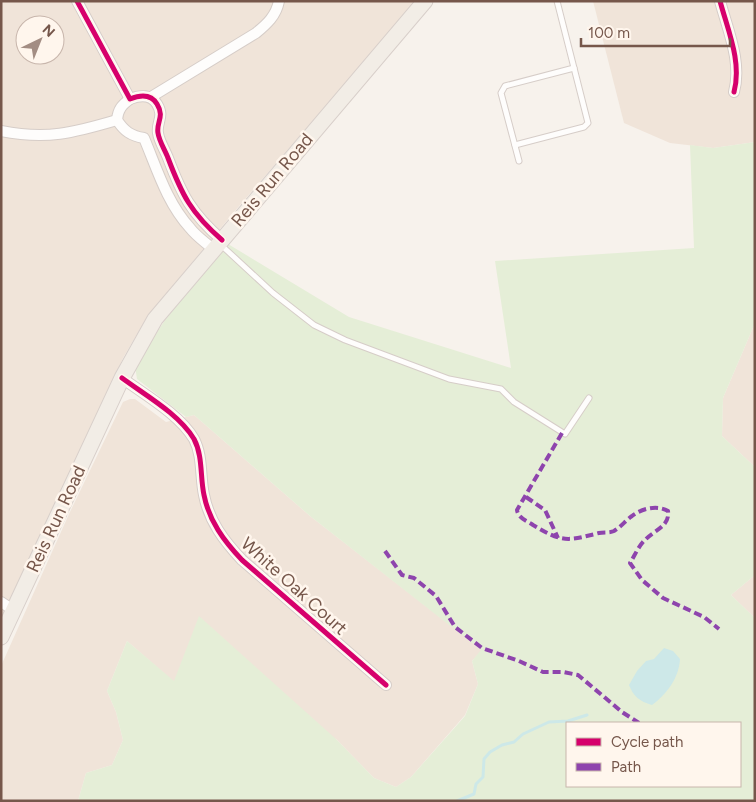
<svg xmlns="http://www.w3.org/2000/svg" width="756" height="802" viewBox="0 0 756 802" font-family="Figtree,sans-serif">
	<rect width="100%" height="100%" fill="#f7f2ec"/>
	<!-- residential -->
	<g fill="#f0e4d9" fill-rule="evenodd">
		<path d="M1 1H416L234 212 147 317 123 358 18 584 1 624ZM25 25H55V55H25Z"/>
		<path d="M593 1H755V142L713 148 670 143 624 123Z"/>
		<path d="M755 323V467L722 436 723 398Z"/>
		<path d="M130 399H135L166 422 194 415 310 516 482 650 472 661 478 684 465 715 411 777 396 787 374 778 336 739 174 682 127 641 107 691 116 712 123 740 112 765 86 773 78 801H1V666L69 514 123 402Z"/>
		<path d="M755 575V618L731 595Z"/>
	</g>
	<!-- green -->
	<path fill="#e5eed7" fill-rule="evenodd" d="M755 142V323L723 398 722 436 755 467V575L731 595 755 618V801H78L86 773 112 765 123 740 116 712 107 691 127 641 174 681 199 616 336 739 374 778 396 787 411 777 465 716 478 684 472 661 481 650 310 516 194 415 186 417 137 379 135 366 165 320 228 244 349 317 511 368 495 261 694 248 690 145 713 148ZM567 723H740V786H567Z"/>
	<!-- water -->
	<path fill="#cde8e8" d="M664 648 673 651 680 659C679 678 667 694 652 705 639 701 634 697 629 685L637 671 646 661 654 659Z"/>
	<g fill="none" stroke-linecap="round" stroke-linejoin="round">
		<!-- stream -->
		<path stroke="#cde8e8" stroke-width="3" d="M457 801 474 794 476 784 483 777 484 759 490 752 502 745 514 742 523 734 549 722 568 721 587 715"/>
		<!-- service casing -->
		<g stroke="#d6cdc8" stroke-width="7">
			<g id="service">
				<path d="M515 145 584 127 588 123 557 1"/>
				<path d="M519 161 501 93 505 86 574 68"/>
				<path d="M221 245 273 293 314 325 345 340 449 379 501 389 514 402 565 434 589 398"/>
			</g>
		</g>
		<!-- minor casing -->
		<g stroke="#d6cdc8" stroke-width="12">
			<g id="minor">
				<path d="M77 1 130 99C140 95 151 94 157 104 165 117 156 122 158 133 159 141 165 150 168 158 182 195 191 213 222 240"/>
				<path d="M720 1C728 31 742 62 734 92"/>
				<path d="M151 97 256 33C267 24 276 16 279 1"/>
				<path d="M130 99C122 105 118 109 117 120 124 131 131 136 144 138 157 169 167 203 190 228 196 236 205 242 213 249"/>
				<path d="M1 131C47 140 73 133 117 120"/>
				<path d="M122 378C145 395 179 414 194 439 203 456 200 477 204 495 209 521 224 541 242 560L386 685"/>
				<path d="M1 602 13 610"/>
			</g>
		</g>
		<!-- primary casing -->
		<g stroke="#d8cfca" stroke-width="17">
			<path id="primary" d="M1 637 122 378 155 319 425 1"/>
		</g>
		<!-- service -->
		<use href="#service" stroke="#fefdfc" stroke-width="5"/>
		<!-- minor -->
		<use href="#minor" stroke="#fefdfc" stroke-width="10"/>
		<!-- primary -->
		<use href="#primary" stroke="#f2ede6" stroke-width="15"/>
		<!-- quiet -->
		<g stroke="#8e44ad" stroke-width="4" stroke-dasharray="8 4" stroke-linecap="butt">
			<path d="M562 433 517 510C518 518 527 521 533 525 563 543 567 541 599 533 604 532 610 533 614 531 621 527 626 520 632 516 642 508 658 505 668 511 670 526 655 530 646 539 639 545 635 555 630 563L642 580 663 598 704 617 719 629"/>
			<path d="M526 497 545 510 558 538"/>
			<path d="M385 551 402 575 414 578 436 596 455 627 482 648 519 661 543 672H563L578 675 622 712 639 723"/>
		</g>
		<!-- cycleway casing -->
		<g stroke="#fff6ed" stroke-width="8">
			<g id="cycleway">
				<path d="M77 1 130 99C140 95 151 94 157 104 165 117 156 122 158 133 159 141 165 150 168 158 182 195 191 213 222 240"/>
				<path d="M720 1C728 31 742 62 734 92"/>
				<path d="M122 378C145 395 179 414 194 439 203 456 200 477 204 495 209 521 224 541 242 560L386 685"/>
			</g>
		</g>
		<!-- cycleway -->
		<use href="#cycleway" stroke="#d6006c" stroke-width="5"/>
	</g>
	<g text-anchor="middle" stroke-width="5" stroke-linejoin="round" paint-order="stroke">
		<!-- street labels -->
		<g font-size="18" fill="#76574b" stroke="#fff6ed">
			<text transform="translate(272 180) rotate(-50)" y="6">Reis Run Road</text>
			<text transform="translate(56 519) rotate(-65)" y="6">Reis Run Road</text>
			<text transform="translate(294 586) rotate(42)" y="6">White Oak Court</text>
		</g>
	</g>
	<!-- border -->
	<rect width="756" height="802" fill="none" stroke="#76574b" stroke-width="5"/>
	<!-- legend -->
	<rect x="566" y="722" width="175" height="65" fill="#fff6ed" stroke="#c8b6ac"/>
	<rect x="576" y="738" width="25" height="8" fill="#d6006c" stroke="#c8b6ac"/>
	<text x="611" y="747" font-size="15" fill="#76574b">Cycle path</text>
	<rect x="576" y="763" width="25" height="8" fill="#8e44ad" stroke="#c8b6ac"/>
	<text x="611" y="772" font-size="15" fill="#76574b">Path</text>
	<!-- north arrow -->
	<g transform="translate(40 40) rotate(43)"><circle r="24" fill="#fff6ed" stroke="#c8b6ac"/>
	<path d="M0-4L9 19L0 12L-9 19Z" fill="#a38d83"/>
	<text y="-8" font-size="14" font-weight="bold" text-anchor="middle" fill="#76574b">N</text>
	</g>
	<!-- scale -->
	<path d="M581 38v8h149v-8" fill="none" stroke="#76574b" stroke-width="2.5"/>
	<text x="588" y="38" font-size="15" fill="#76574b" stroke="#fff6ed" stroke-width="4" paint-order="stroke">100 m</text>
</svg>
